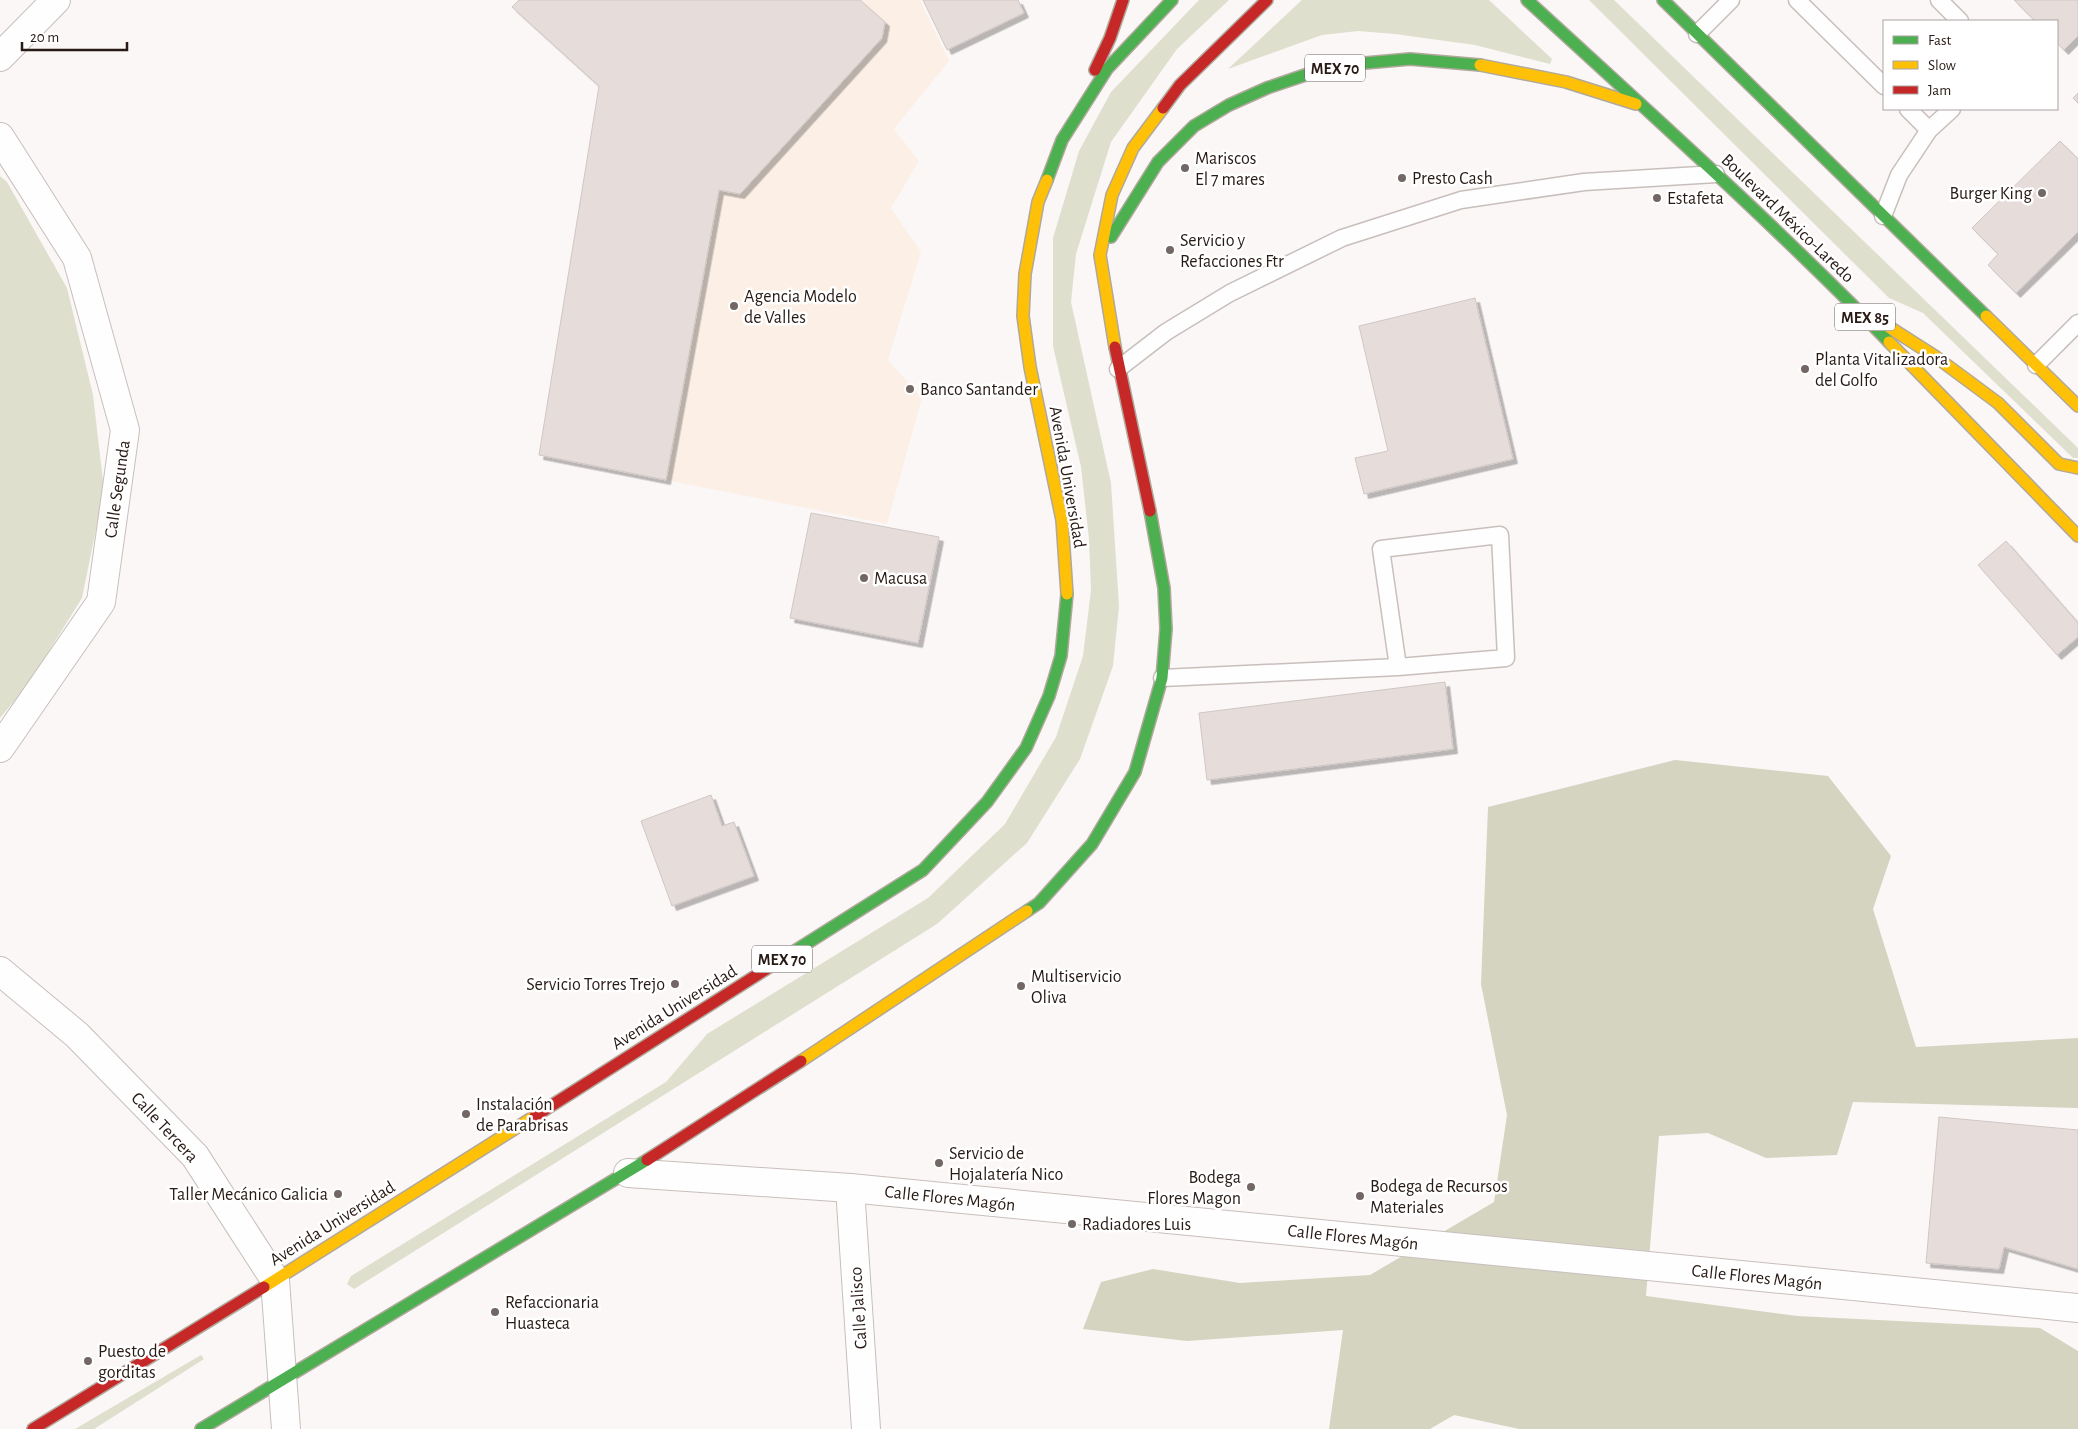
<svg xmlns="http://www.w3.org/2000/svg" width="2078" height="1429" viewBox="0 0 2078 1429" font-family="'Alegreya Sans',sans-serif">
	<defs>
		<filter id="shadow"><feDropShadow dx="4.5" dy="4.5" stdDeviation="0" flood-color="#0004"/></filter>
	</defs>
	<rect width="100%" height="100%" fill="#fbf7f6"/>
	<!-- commercial -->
	<path fill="#fcf0e6" d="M519 0H920L949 61 894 129 919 161 891 208 921 252 888 360 922 398 887 524 539 455 599 86 512 7Z"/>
	<!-- green -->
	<g fill="#dedfcd">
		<path d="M1199 0H1229L1177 49 1111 142 1076 254 1071 302 1111 483 1119 606 1113 666 1080 759 1027 843 937 924 354 1289 347 1284 351 1276 666 1082 707 1034 928 898 1005 824 1056 737 1083 656 1091 590 1089 539 1081 467 1053 346V238L1079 151 1111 92Z"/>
		<path d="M1302 0H1489L1552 59 1550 64 1475 45 1395 34 1358 31 1322 35 1228 69Z"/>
		<path d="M1589 0H1614L2078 448V458H2073L1923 313 1889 298Z"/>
		<path d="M0 176 7 182 67 288 93 395 104 490 82 598 27 686 0 718Z"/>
		<path d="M201 1355 204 1359 94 1429H75Z"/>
	</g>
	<!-- forest -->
	<path fill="#d4d4c0" d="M1675 760 1828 776 1891 856 1873 909 1916 1047 2078 1038V1108L1853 1102 1837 1155 1766 1158 1708 1133 1659 1136 1646 1296 1797 1316 2040 1328 2078 1351V1429H1519L1454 1415 1430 1429H1329L1343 1330 1187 1341 1083 1329 1101 1282 1153 1269 1240 1283 1370 1275 1494 1202 1507 1115 1481 984 1488 807Z"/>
	<!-- building -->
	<g fill="#e6dcd9" stroke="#d0c7c5" filter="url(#shadow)">
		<path d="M519 0H860L885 22 882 38 740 194 719 190 666 480 539 455 599 86 512 7Z"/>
		<path d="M923 0H1018L1024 13 947 50Z"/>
		<path d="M2014 0H2078V36L2064 50 2057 43V21H2035Z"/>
		<path d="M2078 93V103L2073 98Z"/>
		<path d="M2060 141 2078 159V232L2016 293 1988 265 1998 254 1972 228Z"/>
		<path d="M1475 298 1513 459 1364 494 1355 458 1388 451 1359 326Z"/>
		<path d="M811 513 939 537 918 643 790 618Z"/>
		<path d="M2006 541 2078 623V637L2057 655 1978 565Z"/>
		<path d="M1445 682 1453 749 1207 780 1199 713Z"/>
		<path d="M711 795 722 826 734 822 754 876 672 906 641 821Z"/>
		<path d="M1939 1117 2078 1130V1269L2004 1247 1999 1269 1926 1263Z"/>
	</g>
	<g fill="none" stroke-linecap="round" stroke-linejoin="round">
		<!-- lane casing -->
		<g stroke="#c8bfbc" stroke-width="19">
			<g id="lane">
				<path d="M1797 0 1884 86"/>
				<path d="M1939 0 1960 21"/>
				<path d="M1697 34 1731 0"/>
				<path d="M1908 109 1929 130"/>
				<path d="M1883 216 1899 175 1929 130 1952 109"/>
				<path d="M2036 365 2078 323"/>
				<path d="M1118 369 1166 332 1230 293 1342 238 1461 200 1584 182 1716 174"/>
				<path d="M1162 678 1398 667 1506 658 1500 535 1381 549 1398 667"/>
			</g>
		</g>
		<!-- street casing -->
		<g stroke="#c8bfbc" stroke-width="30">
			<g id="street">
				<path d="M0 57 56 0"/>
				<path d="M0 137 77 258 125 430 101 602 0 748"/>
				<path d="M0 971 77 1035 195 1156 275 1280 286 1429"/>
				<path d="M628 1173 850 1188 2078 1308"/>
				<path d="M850 1188 866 1429"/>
			</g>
		</g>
		<!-- fast casing -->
		<g stroke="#b1a89c" stroke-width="14">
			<g id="fast">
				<path d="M1527 0C1649 112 1773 223 1889 342"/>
				<path d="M1663 0 1986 316"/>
				<path d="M1047 180 1062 140 1107 69 1172 0"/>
				<path d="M1111 237 1158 162 1194 126 1229 105 1267 88 1311 73 1354 64 1410 59 1480 65"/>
				<path d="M1027 911 1039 903 1092 844 1135 772 1162 678 1166 629 1164 588 1150 511"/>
				<path d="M790 954 923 870 987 802 1026 748 1049 696 1061 656 1067 594"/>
				<path d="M201 1429 647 1160"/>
			</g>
		</g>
		<!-- slow casing -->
		<g stroke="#b1a89c" stroke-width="14">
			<g id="slow">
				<path d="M1480 65 1566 82 1636 104"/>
				<path d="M1047 180 1038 202 1025 274 1023 316 1030 367 1062 520 1067 594"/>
				<path d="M1986 316 2078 406"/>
				<path d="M1889 327 1936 357 1998 403 2059 464 2078 468"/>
				<path d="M1889 342 2078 536"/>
				<path d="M1115 347 1100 255 1112 195 1133 148 1163 108"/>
				<path d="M801 1061 1027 911"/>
				<path d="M264 1287 535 1116"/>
			</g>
		</g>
		<!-- jam casing -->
		<g stroke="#b1a89c" stroke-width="14">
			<g id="jam">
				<path d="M1095 70 1110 38 1123 0"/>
				<path d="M1163 108 1180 85 1267 0"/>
				<path d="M1115 347 1150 511"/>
				<path d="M535 1116 790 954"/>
				<path d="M647 1160 801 1061"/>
				<path d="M33 1429 264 1287"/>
			</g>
		</g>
		<!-- lane -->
		<use href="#lane" stroke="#fefefe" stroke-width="16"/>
		<!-- street -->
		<use href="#street" stroke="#fefefe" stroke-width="28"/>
		<!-- fast -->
		<use href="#fast" stroke="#4caf50" stroke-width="11"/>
		<!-- slow -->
		<use href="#slow" stroke="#ffc107" stroke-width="11"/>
		<!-- jam -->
		<use href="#jam" stroke="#c62828" stroke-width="11"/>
	</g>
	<!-- markers -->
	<g fill="#726764" stroke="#fff" stroke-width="2">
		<circle cx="1185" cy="168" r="5"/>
		<circle cx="1402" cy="178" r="5"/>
		<circle cx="2042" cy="193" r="5"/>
		<circle cx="1657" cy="198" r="5"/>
		<circle cx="1170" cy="250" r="5"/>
		<circle cx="734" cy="306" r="5"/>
		<circle cx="1805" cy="369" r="5"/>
		<circle cx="910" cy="389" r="5"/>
		<circle cx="864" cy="578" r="5"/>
		<circle cx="675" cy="984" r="5"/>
		<circle cx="1021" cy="986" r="5"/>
		<circle cx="466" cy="1114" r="5"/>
		<circle cx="939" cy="1163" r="5"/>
		<circle cx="1251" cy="1187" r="5"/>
		<circle cx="338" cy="1194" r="5"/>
		<circle cx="1360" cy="1196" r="5"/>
		<circle cx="1072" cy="1224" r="5"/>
		<circle cx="495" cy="1312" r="5"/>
		<circle cx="88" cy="1361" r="5"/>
	</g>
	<g text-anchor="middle" stroke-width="5" stroke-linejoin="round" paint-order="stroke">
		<!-- shield labels -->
		<g fill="#fff" stroke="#685f5b" stroke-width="1">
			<rect x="1305" y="54.5" width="60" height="27" rx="4"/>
			<rect x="1835" y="303.5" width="60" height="27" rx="4"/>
			<rect x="752" y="945.5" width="60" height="27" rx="4"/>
		</g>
		<g font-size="16" font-weight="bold" fill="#281a15">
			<text x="1335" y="74">MEX 70</text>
			<text x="1865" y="323">MEX 85</text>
			<text x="782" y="965">MEX 70</text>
		</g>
		<!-- poi labels -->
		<g font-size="18" fill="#281a15" stroke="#fff" text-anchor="start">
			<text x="1195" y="164">Mariscos<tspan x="1195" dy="21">El 7 mares</tspan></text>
			<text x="1412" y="184">Presto Cash</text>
			<text x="2032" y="199" text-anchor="end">Burger King</text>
			<text x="1667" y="204">Estafeta</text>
			<text x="1180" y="246">Servicio y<tspan x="1180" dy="21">Refacciones Ftr</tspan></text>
			<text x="744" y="302">Agencia Modelo<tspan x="744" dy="21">de Valles</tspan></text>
			<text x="1815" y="365">Planta Vitalizadora<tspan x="1815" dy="21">del Golfo</tspan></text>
			<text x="920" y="395">Banco Santander</text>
			<text x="874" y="584">Macusa</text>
			<text x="1031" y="982">Multiservicio<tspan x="1031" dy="21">Oliva</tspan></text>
			<text x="665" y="990" text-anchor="end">Servicio Torres Trejo</text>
			<text x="476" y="1110">Instalación<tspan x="476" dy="21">de Parabrisas</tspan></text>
			<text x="949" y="1159">Servicio de<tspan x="949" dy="21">Hojalatería Nico</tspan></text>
			<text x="1241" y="1183" text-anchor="end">Bodega<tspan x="1241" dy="21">Flores Magon</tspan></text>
			<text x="1370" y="1192">Bodega de Recursos<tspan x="1370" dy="21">Materiales</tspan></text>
			<text x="328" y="1200" text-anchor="end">Taller Mecánico Galicia</text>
			<text x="1082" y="1230">Radiadores Luis</text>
			<text x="505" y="1308">Refaccionaria<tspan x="505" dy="21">Huasteca</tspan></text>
			<text x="98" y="1357">Puesto de<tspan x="98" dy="21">gorditas</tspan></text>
		</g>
		<!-- street labels -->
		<g font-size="18" fill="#281a15" stroke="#fff">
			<text transform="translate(1788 218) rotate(44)" y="6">Boulevard México-Laredo</text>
			<text transform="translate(1068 477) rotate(80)" y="6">Avenida Universidad</text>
			<text transform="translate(117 489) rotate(-82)" y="6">Calle Segunda</text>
			<text transform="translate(674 1007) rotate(-32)" y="6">Avenida Universidad</text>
			<text transform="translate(165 1127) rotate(47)" y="6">Calle Tercera</text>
			<text transform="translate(950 1198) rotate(6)" y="6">Calle Flores Magón</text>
			<text transform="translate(332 1223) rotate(-32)" y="6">Avenida Universidad</text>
			<text transform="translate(1353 1237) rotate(6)" y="6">Calle Flores Magón</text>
			<text transform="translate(1757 1277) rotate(6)" y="6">Calle Flores Magón</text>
			<text transform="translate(858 1308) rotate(-94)" y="6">Calle Jalisco</text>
		</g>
	</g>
	<!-- legend -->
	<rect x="1883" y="20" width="175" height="90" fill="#ffffff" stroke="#a9a3a1"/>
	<rect x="1893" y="36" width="25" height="8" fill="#4caf50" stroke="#a9a3a1"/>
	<text x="1928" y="45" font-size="15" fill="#281a15">Fast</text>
	<rect x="1893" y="61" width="25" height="8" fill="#ffc107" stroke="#a9a3a1"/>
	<text x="1928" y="70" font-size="15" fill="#281a15">Slow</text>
	<rect x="1893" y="86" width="25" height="8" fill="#c62828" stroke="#a9a3a1"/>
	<text x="1928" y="95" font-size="15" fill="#281a15">Jam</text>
	<!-- scale -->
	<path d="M22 42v8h105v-8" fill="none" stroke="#281a15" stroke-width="2.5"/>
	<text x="30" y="42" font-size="15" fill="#281a15" stroke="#ffffff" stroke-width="4" paint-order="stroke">20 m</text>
</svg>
